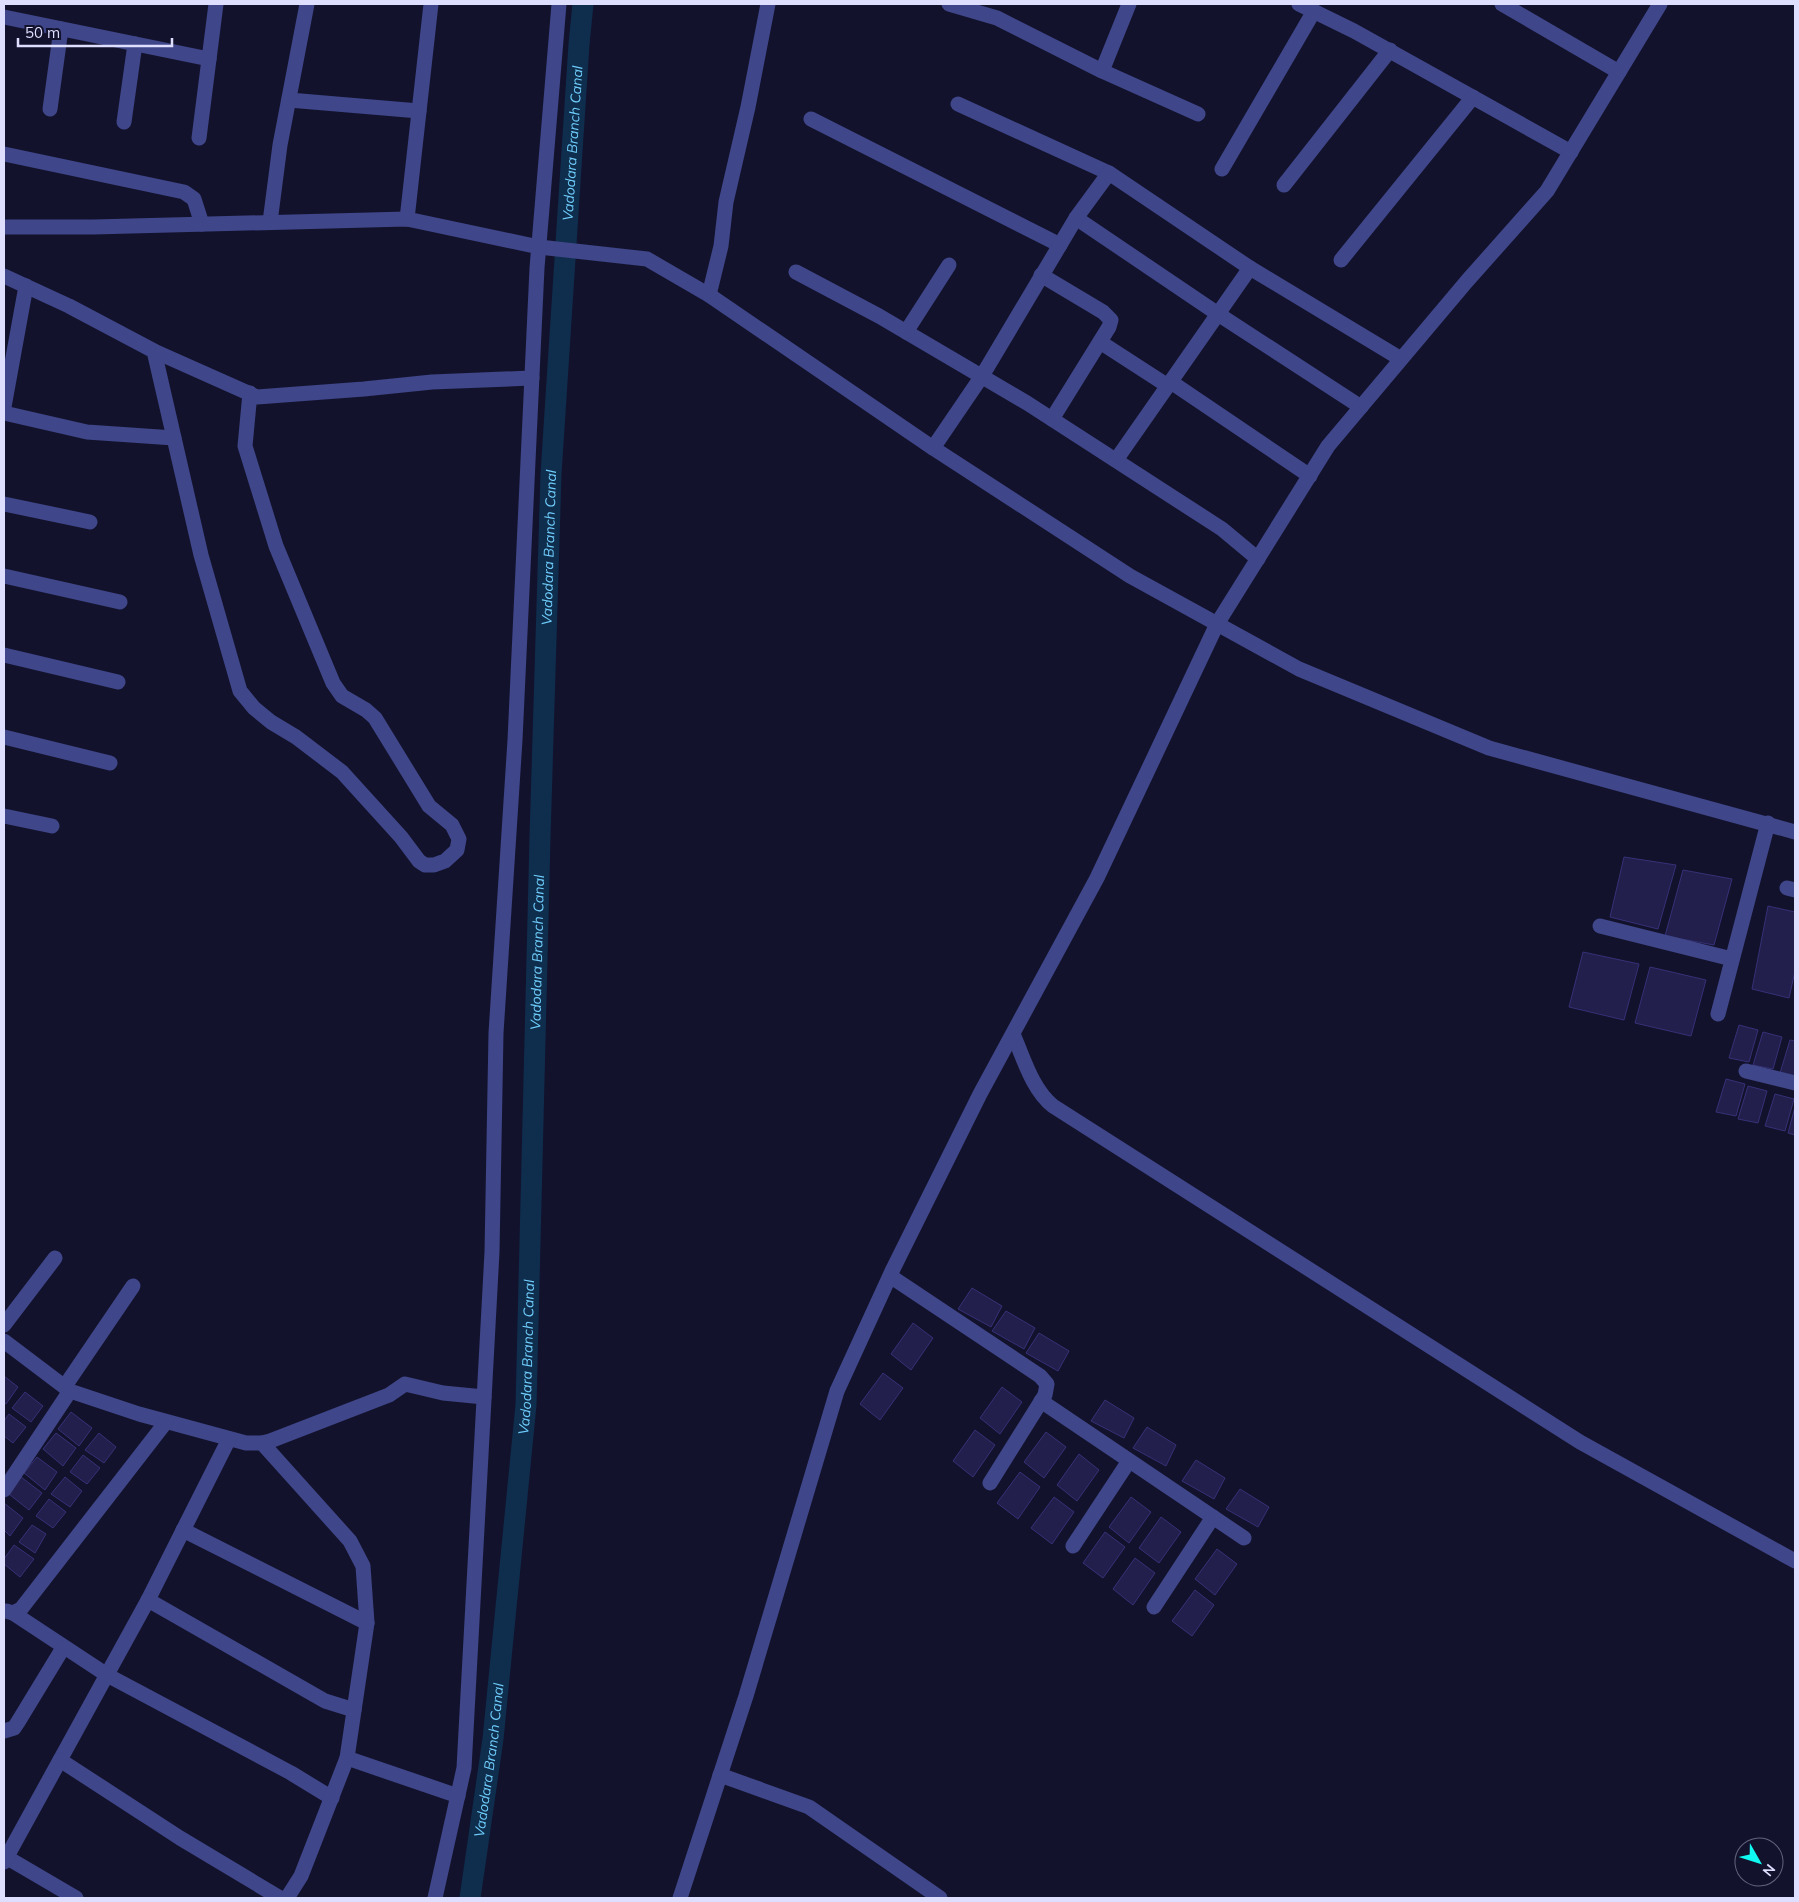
<svg xmlns="http://www.w3.org/2000/svg" width="1799" height="1902" viewBox="0 0 1799 1902" font-family="Mulish,sans-serif">
	<rect width="100%" height="100%" fill="#13122c"/>
	<g fill="none" stroke-linecap="round" stroke-linejoin="round">
		<!-- canal -->
		<path stroke="#0f2e4e" stroke-width="21" id="s1" d="M470 1898 493 1739 526 1405 540 837 551 474 579 44 583 4"/>
	</g>
	<!-- building -->
	<g fill="#221f4c" stroke="#363177">
		<path d="M1624 857 1676 865 1658 929 1610 917Z"/>
		<path d="M1683 870 1732 879 1714 945 1665 936Z"/>
		<path d="M1768 906 1795 912V971L1789 998 1752 989Z"/>
		<path d="M1583 952 1639 964 1624 1020 1569 1007Z"/>
		<path d="M1650 967 1706 980 1691 1036 1635 1023Z"/>
		<path d="M1739 1025 1758 1030 1749 1062 1729 1058Z"/>
		<path d="M1763 1032 1782 1037 1773 1069 1753 1065Z"/>
		<path d="M1790 1040 1795 1041V1076L1780 1073Z"/>
		<path d="M1726 1079 1745 1084 1736 1116 1716 1112Z"/>
		<path d="M1748 1086 1767 1091 1758 1123 1738 1119Z"/>
		<path d="M1775 1094 1794 1099 1785 1131 1765 1126Z"/>
		<path d="M1795 1107V1135L1788 1133Z"/>
		<path d="M972 1288 1002 1306 991 1327 958 1309Z"/>
		<path d="M1006 1311 1035 1328 1024 1349 992 1331Z"/>
		<path d="M913 1323 933 1338 911 1370 891 1354Z"/>
		<path d="M1039 1333 1069 1351 1058 1371 1026 1353Z"/>
		<path d="M883 1373 903 1388 880 1420 860 1404Z"/>
		<path d="M4 1376 18 1387 6 1404 4 1403Z"/>
		<path d="M1002 1387 1022 1402 1000 1434 980 1418Z"/>
		<path d="M25 1392 43 1406 31 1422 12 1408Z"/>
		<path d="M1105 1400 1134 1418 1124 1438 1091 1421Z"/>
		<path d="M71 1412 92 1428 79 1446 58 1429Z"/>
		<path d="M9 1414 26 1427 13 1443 4 1436V1421Z"/>
		<path d="M1147 1427 1176 1445 1166 1466 1133 1448Z"/>
		<path d="M975 1430 995 1445 973 1477 953 1461Z"/>
		<path d="M1046 1432 1066 1447 1044 1478 1024 1462Z"/>
		<path d="M56 1433 76 1448 63 1466 43 1449Z"/>
		<path d="M99 1433 116 1447 104 1463 85 1450Z"/>
		<path d="M1079 1454 1099 1470 1077 1501 1057 1485Z"/>
		<path d="M83 1455 100 1468 87 1484 70 1472Z"/>
		<path d="M37 1457 57 1472 45 1490 24 1473Z"/>
		<path d="M1196 1460 1225 1478 1214 1499 1182 1481Z"/>
		<path d="M1020 1472 1040 1487 1018 1519 997 1503Z"/>
		<path d="M21 1477 42 1493 29 1510 9 1494Z"/>
		<path d="M65 1477 82 1491 70 1507 51 1494Z"/>
		<path d="M1240 1489 1269 1507 1258 1527 1226 1509Z"/>
		<path d="M1054 1497 1074 1512 1052 1544 1031 1528Z"/>
		<path d="M1131 1497 1151 1512 1129 1543 1109 1527Z"/>
		<path d="M49 1499 66 1512 53 1528 36 1516Z"/>
		<path d="M4 1503 23 1518 10 1536 4 1530Z"/>
		<path d="M1161 1517 1181 1532 1159 1563 1139 1548Z"/>
		<path d="M32 1525 46 1534 35 1553 19 1542Z"/>
		<path d="M1105 1532 1125 1547 1103 1578 1083 1563Z"/>
		<path d="M14 1545 34 1559 20 1577 4 1564V1559Z"/>
		<path d="M1217 1549 1237 1564 1215 1595 1195 1579Z"/>
		<path d="M1135 1558 1155 1573 1133 1605 1113 1589Z"/>
		<path d="M1195 1590 1214 1605 1192 1636 1172 1621Z"/>
	</g>
	<g fill="none" stroke-linecap="round" stroke-linejoin="round">
		<!-- minor -->
		<g stroke="#3f4689" stroke-width="15">
			<path d="M949 4 997 18 1102 71"/>
			<path d="M1129 4 1102 71 1198 114"/>
			<path d="M1299 4 1354 31 1571 152"/>
			<path d="M1502 4 1619 72"/>
			<path d="M4 17 209 59"/>
			<path d="M289 100 419 111"/>
			<path d="M958 104 1109 173"/>
			<path d="M50 109 61 29"/>
			<path d="M811 119 1060 245"/>
			<path d="M124 122 135 44"/>
			<path d="M199 138 216 4"/>
			<path d="M4 154 184 192 194 199 202 224"/>
			<path d="M1222 169 1314 11"/>
			<path d="M1284 185 1390 50"/>
			<path d="M1076 218 1218 314 1361 407"/>
			<path d="M407 219 431 4"/>
			<path d="M270 222 280 145 307 4"/>
			<path d="M4 227H93L407 219 539 247 647 259 709 295 933 448 1130 576 1299 669 1489 748 1795 832"/>
			<path d="M1341 260 1473 97"/>
			<path d="M796 272 879 316 1027 403 1222 529 1258 559"/>
			<path d="M1041 275 1103 312 1111 320 1109 327 1052 419"/>
			<path d="M4 276 69 306 154 351 201 555 240 691 254 708 271 722 296 737 342 772 401 837 419 861 425 865H434L445 861 457 850 459 839 452 825 429 806 375 718 366 710 342 696 333 683 276 546 245 446 250 393"/>
			<path d="M709 295 721 246 726 202 748 107 768 4"/>
			<path d="M906 332 949 265"/>
			<path d="M1100 342 1168 386"/>
			<path d="M154 351 257 397 364 389 432 382 532 378"/>
			<path d="M1171 382 1310 476"/>
			<path d="M4 407 26 286"/>
			<path d="M4 413 87 432 174 438"/>
			<path d="M933 448 982 376 1076 218 1109 173 1250 268 1401 359"/>
			<path d="M1116 460 1250 268"/>
			<path d="M4 504 90 522"/>
			<path d="M4 576 120 602"/>
			<path d="M4 655 118 682"/>
			<path d="M4 737 110 763"/>
			<path d="M4 816 52 826"/>
			<path d="M1787 888 1795 890"/>
			<path d="M1600 926 1732 959"/>
			<path d="M1718 1014 1768 823"/>
			<path d="M1013 1034C1024 1059 1032 1089 1053 1106L1580 1442 1795 1561"/>
			<path d="M1746 1071 1795 1083"/>
			<path d="M890 1276 1040 1376 1047 1384 1045 1395 990 1483"/>
			<path d="M4 1325 55 1258"/>
			<path d="M4 1341 70 1391 139 1414 246 1443H262L270 1441 389 1395 405 1384 443 1393 484 1397"/>
			<path d="M65 1386 133 1286"/>
			<path d="M1041 1401 1244 1538"/>
			<path d="M229 1439 148 1600 60 1760 180 1838 280 1898"/>
			<path d="M262 1443 350 1541 363 1566 367 1623 347 1758 458 1796"/>
			<path d="M4 1490 70 1391"/>
			<path d="M183 1530 367 1623"/>
			<path d="M1073 1546 1129 1461"/>
			<path d="M148 1600 325 1701 354 1710"/>
			<path d="M1154 1607 1213 1517"/>
			<path d="M6 1611 13 1613 21 1609 166 1422"/>
			<path d="M13 1613 107 1675 291 1773 332 1798"/>
			<path d="M4 1731 14 1728 18 1722 63 1648"/>
			<path d="M720 1775 809 1807 940 1898"/>
			<path d="M6 1857 76 1898"/>
			<path d="M4 1862 60 1760"/>
			<path d="M287 1898 301 1876 347 1758"/>
			<path d="M435 1898 464 1768 492 1252 496 1033 515 740 537 268 559 4"/>
			<path d="M680 1898 746 1696 837 1391 893 1269 980 1094 1097 878 1217 624 1328 446 1467 281 1547 191 1660 4"/>
		</g>
	</g>
	<g text-anchor="middle" stroke-width="4.5" stroke-linejoin="round" paint-order="stroke">
		<!-- water labels -->
		<g font-size="14" font-style="italic" fill="#6fcdfb" stroke="#13122c">
			<text dy="5" stroke="none"><textPath href="#s1" startOffset="1759">Vadodara Branch Canal</textPath></text>
			<text dy="5" stroke="none"><textPath href="#s1" startOffset="1354">Vadodara Branch Canal</textPath></text>
			<text dy="5" stroke="none"><textPath href="#s1" startOffset="949">Vadodara Branch Canal</textPath></text>
			<text dy="5" stroke="none"><textPath href="#s1" startOffset="544">Vadodara Branch Canal</textPath></text>
			<text dy="5" stroke="none"><textPath href="#s1" startOffset="139">Vadodara Branch Canal</textPath></text>
		</g>
	</g>
	<!-- border -->
	<rect width="1799" height="1902" fill="none" stroke="#dedefe" stroke-width="10"/>
	<!-- north arrow -->
	<g transform="translate(1759 1862) rotate(129)"><circle r="24" fill="#13122c" stroke="#646480"/>
	<path d="M0-4L9 19L0 12L-9 19Z" fill="#0ff8f1"/>
	<text y="-8" font-size="14" font-weight="bold" text-anchor="middle" fill="#dedefe">N</text>
	</g>
	<!-- scale -->
	<path d="M18 38v8h154v-8" fill="none" stroke="#dedefe" stroke-width="2.5"/>
	<text x="25" y="38" font-size="15" fill="#dedefe" stroke="#13122c" stroke-width="4" paint-order="stroke">50 m</text>
</svg>
